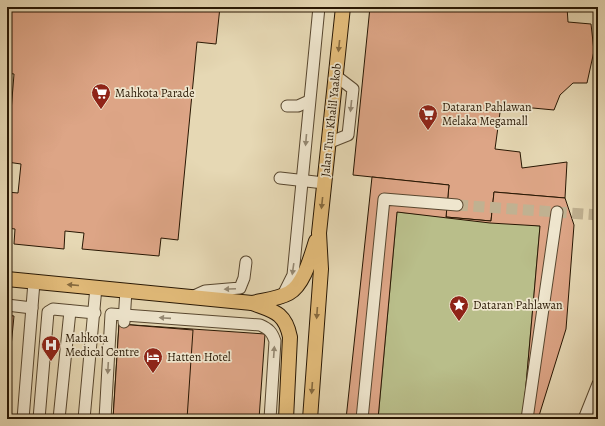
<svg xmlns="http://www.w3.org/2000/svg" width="605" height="426" viewBox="0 0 605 426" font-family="Alegreya,serif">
	<rect width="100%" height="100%" fill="#e6d8b4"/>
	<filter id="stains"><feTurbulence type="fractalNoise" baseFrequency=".005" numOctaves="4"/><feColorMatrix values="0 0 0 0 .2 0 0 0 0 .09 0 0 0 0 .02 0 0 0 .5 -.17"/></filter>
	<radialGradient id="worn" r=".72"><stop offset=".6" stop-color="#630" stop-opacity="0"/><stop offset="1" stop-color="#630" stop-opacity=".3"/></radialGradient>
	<!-- green -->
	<path fill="#b9be8a" stroke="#706a46" d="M397 212 540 226 523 419H378Z"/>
	<!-- building -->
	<g fill="#dda586" stroke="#281703">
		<path d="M7 7H220L216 44 197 42 178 240 161 238 159 256 82 249 84 233 65 231 64 249 14 244 15 229 7 228V192L18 193 21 164 7 162 14 74 7 73Z"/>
		<path d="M370 7H567L568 22 591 24 594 51 587 83H573L560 95 554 110 501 105 495 149 520 152 522 168 567 162 565 198 494 192 491 221 446 217 449 185 353 175Z"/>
		<path d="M372 177 449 185 446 217 491 221 494 192 565 198 574 225 566 329 538 419H523L540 226 490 223 397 212 378 419H346Z"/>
		<path d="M7 315 14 316 7 388Z"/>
		<path d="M119 324 265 334 259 419H113Z"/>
		<path d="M119 324 193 330 187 419H113Z"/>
	</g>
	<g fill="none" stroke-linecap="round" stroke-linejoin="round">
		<!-- minor-tunnel -->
		<path stroke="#c0b191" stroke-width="11" stroke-dasharray="11 5.5" stroke-linecap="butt" d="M457 205 598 215"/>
		<!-- minor casing -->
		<g stroke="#58472f" stroke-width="13">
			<g id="minor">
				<path d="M287 106H298L309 101"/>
				<path d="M328 143 348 135 353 89 336 76"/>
				<path d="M280 178 324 183"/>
				<path d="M194 296 205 291 240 288 244 278 246 262"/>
				<path d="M282 297 293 275 319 7"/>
				<path d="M7 305 32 308"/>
				<path d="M124 322 126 290"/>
				<path d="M23 419 34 282"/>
				<path d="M39 419 48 312 53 309 95 313"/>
				<path d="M59 419 70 311"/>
				<path d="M84 419 96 287"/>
				<path d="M105 419 111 314 260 325C269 329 272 332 275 341L270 419"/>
				<path d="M362 419 384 199 457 205"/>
				<path d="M527 419 557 212"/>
				<path d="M584 419 598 384"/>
				<path d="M596 419 598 413"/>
			</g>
		</g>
		<!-- major casing -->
		<g stroke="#281703" stroke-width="16">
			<g id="major">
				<path d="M7 279 252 303C273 311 285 312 290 337L286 419"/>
				<path d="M252 303C264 300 278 299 289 293 304 285 311 256 316 241"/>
				<path d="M310 419 321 269 319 233 343 7"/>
			</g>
		</g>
		<!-- minor -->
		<use href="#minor" stroke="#efe6ce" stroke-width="11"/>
		<!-- major -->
		<use href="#major" stroke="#e3bc7a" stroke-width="14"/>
	</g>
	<!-- one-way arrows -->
	<defs><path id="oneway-solid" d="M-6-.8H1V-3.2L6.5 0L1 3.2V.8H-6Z"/></defs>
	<g fill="#866a3e">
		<use href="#oneway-solid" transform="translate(339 46) rotate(96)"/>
		<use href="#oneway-solid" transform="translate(322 203) rotate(96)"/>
		<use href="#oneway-solid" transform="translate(73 285) rotate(-175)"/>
		<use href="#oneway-solid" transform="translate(317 313) rotate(94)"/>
		<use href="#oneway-solid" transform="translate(312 388) rotate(94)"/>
	</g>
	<g fill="#958973">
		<use href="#oneway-solid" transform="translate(351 106) rotate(96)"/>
		<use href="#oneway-solid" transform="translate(306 140) rotate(95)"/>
		<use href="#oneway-solid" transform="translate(293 269) rotate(98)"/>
		<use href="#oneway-solid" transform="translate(230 289) rotate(177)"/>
		<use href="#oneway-solid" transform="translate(165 318) rotate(-176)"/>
		<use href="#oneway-solid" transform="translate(274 352) rotate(-86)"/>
		<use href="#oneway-solid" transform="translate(108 368) rotate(93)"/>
	</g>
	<!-- icons -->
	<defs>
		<g id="supermarket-pin" transform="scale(1)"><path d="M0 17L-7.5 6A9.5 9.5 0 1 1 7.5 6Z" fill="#8f2418" stroke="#efe6ce"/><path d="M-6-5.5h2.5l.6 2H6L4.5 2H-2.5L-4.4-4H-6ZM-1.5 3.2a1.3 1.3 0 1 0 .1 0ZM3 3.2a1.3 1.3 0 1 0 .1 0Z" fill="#fff"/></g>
		<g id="sight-pin" transform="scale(1)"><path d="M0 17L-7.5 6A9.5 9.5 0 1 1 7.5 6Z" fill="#8f2418" stroke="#efe6ce"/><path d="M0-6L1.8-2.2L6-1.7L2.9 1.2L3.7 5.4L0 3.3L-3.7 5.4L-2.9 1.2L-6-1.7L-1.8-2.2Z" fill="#fff"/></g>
		<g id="hospital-pin" transform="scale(1)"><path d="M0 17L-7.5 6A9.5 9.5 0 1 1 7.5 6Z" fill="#8f2418" stroke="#efe6ce"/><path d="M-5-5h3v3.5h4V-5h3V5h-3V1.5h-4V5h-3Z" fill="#fff"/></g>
		<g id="hotel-pin" transform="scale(1)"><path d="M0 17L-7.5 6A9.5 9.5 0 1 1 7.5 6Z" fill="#8f2418" stroke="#efe6ce"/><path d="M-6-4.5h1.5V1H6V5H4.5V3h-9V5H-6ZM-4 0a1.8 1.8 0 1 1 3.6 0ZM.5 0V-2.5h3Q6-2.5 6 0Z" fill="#fff"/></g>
	</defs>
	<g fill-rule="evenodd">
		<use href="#supermarket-pin" x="101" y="93"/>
		<use href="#supermarket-pin" x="428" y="114"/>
		<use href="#sight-pin" x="459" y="305"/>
		<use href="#hospital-pin" x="51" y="345"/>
		<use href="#hotel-pin" x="153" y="357"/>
	</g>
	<g text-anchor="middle" stroke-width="3.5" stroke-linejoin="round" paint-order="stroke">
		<!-- poi labels -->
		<g font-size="12" fill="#281703" stroke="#efe6ce" text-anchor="start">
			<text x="115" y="97">Mahkota Parade</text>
			<text x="442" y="111">Dataran Pahlawan<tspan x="442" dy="14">Melaka Megamall</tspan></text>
			<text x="473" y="309">Dataran Pahlawan</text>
			<text x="65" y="342">Mahkota<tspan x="65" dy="14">Medical Centre</tspan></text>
			<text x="167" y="361">Hatten Hotel</text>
		</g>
		<!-- street labels -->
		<g font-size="12" fill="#281703" stroke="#efe6ce">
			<text transform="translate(331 120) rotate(-84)" y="4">Jalan Tun Khalil Yaakob</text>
		</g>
	</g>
	<!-- margin -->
	<rect width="605" height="426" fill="none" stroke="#e6d8b4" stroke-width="24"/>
	<rect x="8" y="8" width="589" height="410" fill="none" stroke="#281703" stroke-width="2"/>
	<rect x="12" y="12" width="581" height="402" fill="none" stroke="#281703"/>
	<rect width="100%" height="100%" filter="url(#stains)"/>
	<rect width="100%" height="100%" fill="url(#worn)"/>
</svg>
